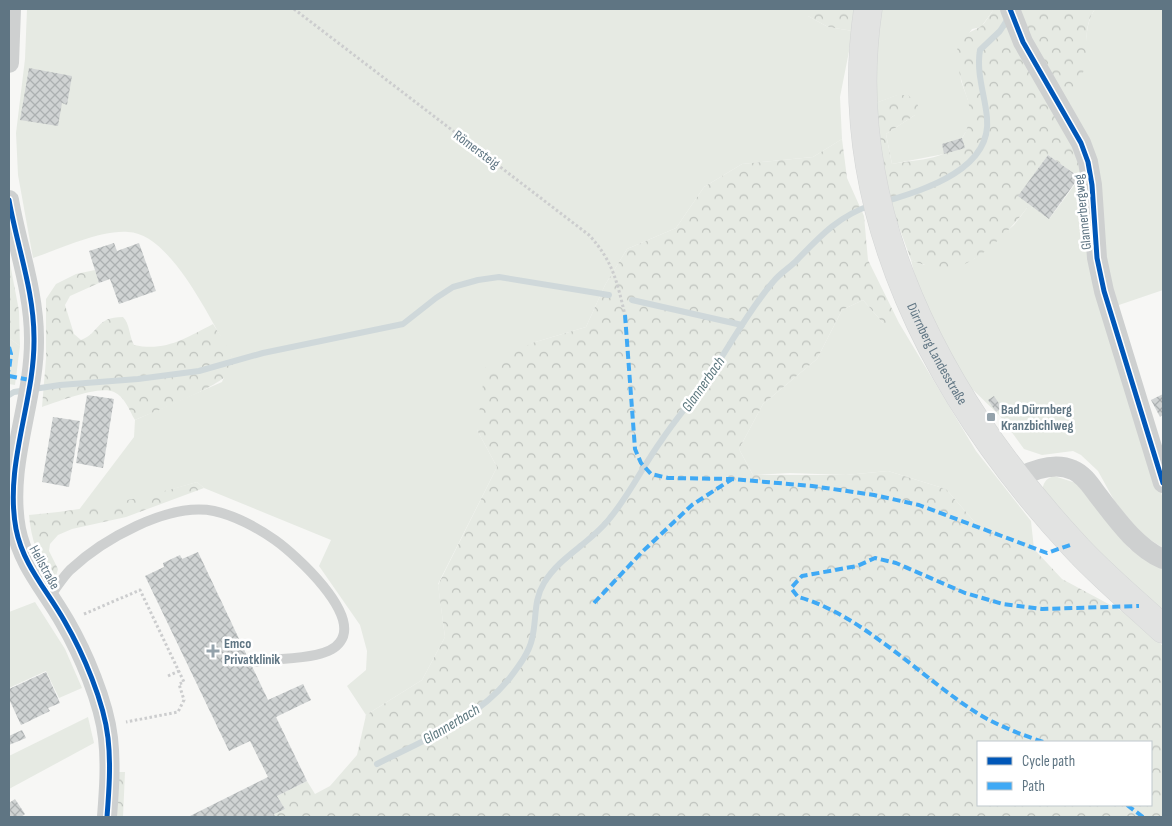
<svg xmlns="http://www.w3.org/2000/svg" width="1172" height="826" viewBox="0 0 1172 826" font-family="'Sofia Sans Condensed',sans-serif">
	<defs>
		<pattern id="forest-crowns" width="20" height="18" patternUnits="userSpaceOnUse" patternTransform="scale(1.25)"><rect width="20" height="18" fill="#e6eae3"/><path d="M2 6a3 3 0 1 1 6 0M12 15a3 3 0 1 1 6 0" fill="none" stroke="#bec2bd"/></pattern>
		<pattern id="building-cross-hatch" width="8" height="8" patternUnits="userSpaceOnUse" patternTransform="scale(1.25)"><rect width="8" height="8" fill="#d0d3d3"/><path d="M0 0l8 8M0 8l8-8" fill="none" stroke="#acb0b1"/></pattern>
	</defs>
	<rect width="100%" height="100%" fill="#f7f7f5"/>
	<!-- grass -->
	<g fill="#e6eae3">
		<path d="M27 9H808V16L828 27 853 31 840 97 842 139 813 157 742 164 704 187 676 228 627 249 605 285 586 327 532 343 477 430 497 467 438 584 445 637 422 680 366 715 347 686 366 670 367 651 360 625 319 566 331 540 204 488 197 482 132 501 78 511 134 437 135 420 222 382 232 357C212 323 171 233 128 232 99 230 61 249 33 258L18 175 16 133 25 59Z"/>
		<path d="M878 9H994L981 27 972 29 958 48 961 81 969 103 971 117 968 128 962 138 944 154 892 164 886 134 915 115 898 95 873 104Z"/>
		<path d="M1095 9H1163V290L1116 306 1064 103C1074 94 1084 64 1085 51 1087 36 1086 22 1095 9Z"/>
		<path d="M1084 172 1163 500V548L1140 533 1115 502 1098 471 1081 455 1073 451 1042 455 1024 449 1000 416 968 385 952 364 916 280 911 260 924 265 974 259 1014 225 1030 204 1050 218Z"/>
		<path d="M863 300 883 323H899L976 451 1031 521 1034 549 979 527 946 489 888 471 846 475 790 473 753 475 739 449 763 404 817 359 842 310Z"/>
		<path d="M9 338 20 346 15 385 9 384Z"/>
		<path d="M1054 476 1076 483 1130 549 1163 569V613L1090 545 1042 493C1043 483 1045 479 1054 476Z"/>
		<path d="M35 602 65 649 82 688 59 698 46 671 9 688V612Z"/>
		<path d="M88 717 94 743 9 789V756Z"/>
	</g>
	<!-- forest -->
	<g fill="url(#forest-crowns)" fill-rule="evenodd">
		<path d="M808 9H856L853 31 828 27 808 16Z"/>
		<path d="M994 9H1095C1082 27 1089 49 1084 69 1080 87 1069 99 1056 111L1084 172 1079 177 1048 155 1019 196 1030 204C1014 226 977 267 949 268 936 269 923 265 911 260L889 199 873 104 897 95H908L918 105 915 115 886 134 892 164C906 161 933 160 945 153 967 142 975 117 966 95 962 82 954 60 958 46 962 34 971 32 980 27 985 24 990 14 994 9Z"/>
		<path d="M842 139 847 178 864 216 868 260 899 323H883L863 300 842 310 817 359 763 404 739 449 753 475H846L888 471 946 489 979 527 1034 549 1062 579 1129 615 1163 646V817H275L274 814 285 809 277 796 307 781 315 794 330 786 357 755 366 715 422 680 445 637 438 585 497 467 477 430 485 368 532 343 586 327 605 285 627 249 676 228 704 187 742 164 813 157ZM978 742H1151V805H978Z"/>
		<path d="M9 258 19 311 20 346 9 338Z"/>
		<path d="M95 270 99 283 70 296 65 305 74 334 81 340C100 333 95 317 123 317 130 324 129 336 134 345 165 352 186 338 213 324 220 336 237 355 232 369 226 385 153 412 135 420 129 410 125 397 114 392 99 385 58 402 42 407L46 359V299L56 284 76 274Z"/>
		<path d="M197 482 204 488 126 517 72 529 58 535 50 544 49 551 58 569 56 576 50 579C38 558 31 539 29 515 89 510 139 499 197 482Z"/>
		<path d="M119 772H125L123 817H115Z"/>
	</g>
	<g fill="none" stroke-linecap="round" stroke-linejoin="round">
		<!-- stream -->
		<g stroke="#cfd8da" stroke-width="6">
			<path d="M884 202C923 190 992 170 987 118 985 95 976 74 980 50L1000 31 1009 17"/>
			<path d="M632 300 742 325"/>
			<path d="M9 395 14 392 60 385 138 379 199 371 263 353 403 324 436 298 453 287 478 280 499 277 609 295"/>
			<path d="M377 764C423 740 475 721 509 679 518 667 529 653 532 639 537 619 533 601 544 583 560 556 591 543 610 518 630 494 643 466 661 441 677 417 696 396 712 372 732 342 749 310 773 282 780 273 791 267 798 259 821 235 840 215 872 205"/>
		</g>
	</g>
	<!-- building -->
	<g fill="url(#building-cross-hatch)">
		<path d="M29 68 72 76 67 105 62 103 58 126 20 120Z"/>
		<path d="M962 138 965 148 944 154 942 144Z"/>
		<path d="M1048 155 1079 177 1049 219 1018 196Z"/>
		<path d="M114 243 117 251 139 243 156 291 119 304 110 279 99 283 89 251Z"/>
		<path d="M1163 394V415L1160 417 1151 400Z"/>
		<path d="M87 395 114 399 103 468 76 463Z"/>
		<path d="M994 396 1002 408 996 412 988 400Z"/>
		<path d="M53 417 80 421 69 487 42 482Z"/>
		<path d="M198 552 268 700 303 684 311 700 276 717 307 781 277 796 285 809 274 814 275 817H188L268 777 250 741 229 751 145 576 164 567 163 563 180 555 182 559Z"/>
		<path d="M46 672 60 703 48 708 50 711 21 725 9 699V689Z"/>
		<path d="M22 730 26 738 9 745V736Z"/>
		<path d="M15 799 25 814 21 817H9V803Z"/>
	</g>
	<g fill="none" stroke-linecap="round" stroke-linejoin="round">
		<!-- secondary casing -->
		<g stroke="#d3d5d5" stroke-width="29">
			<g id="secondary">
				<path id="s1" d="M868 9C838 211 939 399 1073 544 1100 574 1133 601 1163 629"/>
			</g>
		</g>
		<!-- path -->
		<g stroke="#cccdce" stroke-width="3" stroke-dasharray="2.5 2.5" stroke-linecap="butt">
			<path d="M294 9 589 235C613 261 617 282 625 315"/>
			<path d="M84 614 140 590 184 682 179 684 184 700 178 712 126 722"/>
			<path d="M168 676 179 671"/>
		</g>
		<!-- lane -->
		<path stroke="#ced0d0" stroke-width="10" d="M49 597C56 589 62 578 70 570 102 540 168 502 214 511 234 515 258 528 275 540 296 555 361 614 340 642 327 661 278 657 257 662"/>
		<!-- street -->
		<g stroke="#ced0d0" stroke-width="20">
			<path d="M1010 9 1023 42 1081 143 1088 162 1092 185 1097 258 1104 291 1163 483"/>
			<path d="M9 63 11 9"/>
			<path d="M9 200C17 246 34 291 34 338 35 401 4 464 16 529 23 565 47 590 65 622 83 653 104 702 108 738 111 764 109 791 107 817"/>
			<path d="M1018 478C1035 469 1055 462 1073 470 1085 475 1092 488 1100 498 1117 520 1137 548 1163 559"/>
		</g>
		<!-- secondary -->
		<use href="#secondary" stroke="#e2e3e2" stroke-width="28"/>
		<!-- quiet -->
		<g stroke="#3fa9f5" stroke-width="4" stroke-dasharray="8 4" stroke-linecap="butt">
			<path d="M625 315 635 449 641 463 651 474 668 478 732 479 812 486 874 495 919 505 1047 553 1073 544"/>
			<path d="M9 347 11 354 9 371"/>
			<path d="M9 376 30 380"/>
			<path d="M594 603 642 552 692 505 732 479"/>
			<path d="M1043 742C1020 734 998 726 977 713 923 679 860 613 798 597L791 588 802 576 857 566 875 558 896 563 965 593 1003 604 1042 609 1139 606"/>
			<path d="M1127 805 1143 817"/>
		</g>
		<!-- cycleway casing -->
		<g stroke="#fff" stroke-width="8">
			<g id="cycleway">
				<path d="M1010 9 1023 42 1081 143 1088 162 1092 185 1097 258 1104 291 1163 483"/>
				<path d="M9 200C17 246 34 291 34 338 35 401 4 464 16 529 23 565 47 590 65 622 83 653 104 702 108 738 111 764 109 791 107 817"/>
			</g>
		</g>
		<!-- cycleway -->
		<use href="#cycleway" stroke="#0057b8" stroke-width="5"/>
	</g>
	<!-- markers -->
	<g fill="#94a2ab" stroke="#fff" stroke-width="2">
		<rect x="986" y="412" width="10" height="10" rx="2.5"/>
		<path d="M210.5 643.5h5v5h5v5h-5v5h-5v-5h-5v-5h5z"/>
	</g>
	<g text-anchor="middle" stroke-width="5" stroke-linejoin="round" paint-order="stroke">
		<!-- street labels -->
		<g font-size="14" fill="#5f7583" stroke="#fff">
			<text transform="translate(477 149) rotate(37)" y="5">Römersteig</text>
			<text transform="translate(1082 212) rotate(-96)" y="5">Glannerbergweg</text>
			<text dy="5" stroke="none"><textPath href="#s1" startOffset="358">Dürrnberg Landesstraße</textPath></text>
			<text transform="translate(45 567) rotate(61)" y="5">Hellstraße</text>
		</g>
		<!-- poi labels -->
		<g font-size="14" font-weight="bold" fill="#5f7583" stroke="#fff" text-anchor="start">
			<text x="1001" y="414">Bad Dürrnberg<tspan x="1001" dy="16">Kranzbichlweg</tspan></text>
			<text x="224" y="648">Emco<tspan x="224" dy="16">Privatklinik</tspan></text>
		</g>
		<!-- water labels -->
		<g font-size="15" font-style="italic" fill="#5a767d" stroke="#fff">
			<text transform="translate(703 384) rotate(-55)" y="5">Glannerbach</text>
			<text transform="translate(451 724) rotate(-31)" y="5">Glannerbach</text>
		</g>
	</g>
	<!-- border -->
	<rect width="1172" height="826" fill="none" stroke="#5f7583" stroke-width="20"/>
	<!-- legend -->
	<rect x="977" y="741" width="175" height="65" fill="#ffffff" stroke="#bfc8cd"/>
	<rect x="987" y="757" width="25" height="8" fill="#0057b8" stroke="#bfc8cd"/>
	<text x="1022" y="766" font-size="15" fill="#5f7583">Cycle path</text>
	<rect x="987" y="782" width="25" height="8" fill="#3fa9f5" stroke="#bfc8cd"/>
	<text x="1022" y="791" font-size="15" fill="#5f7583">Path</text>
</svg>
